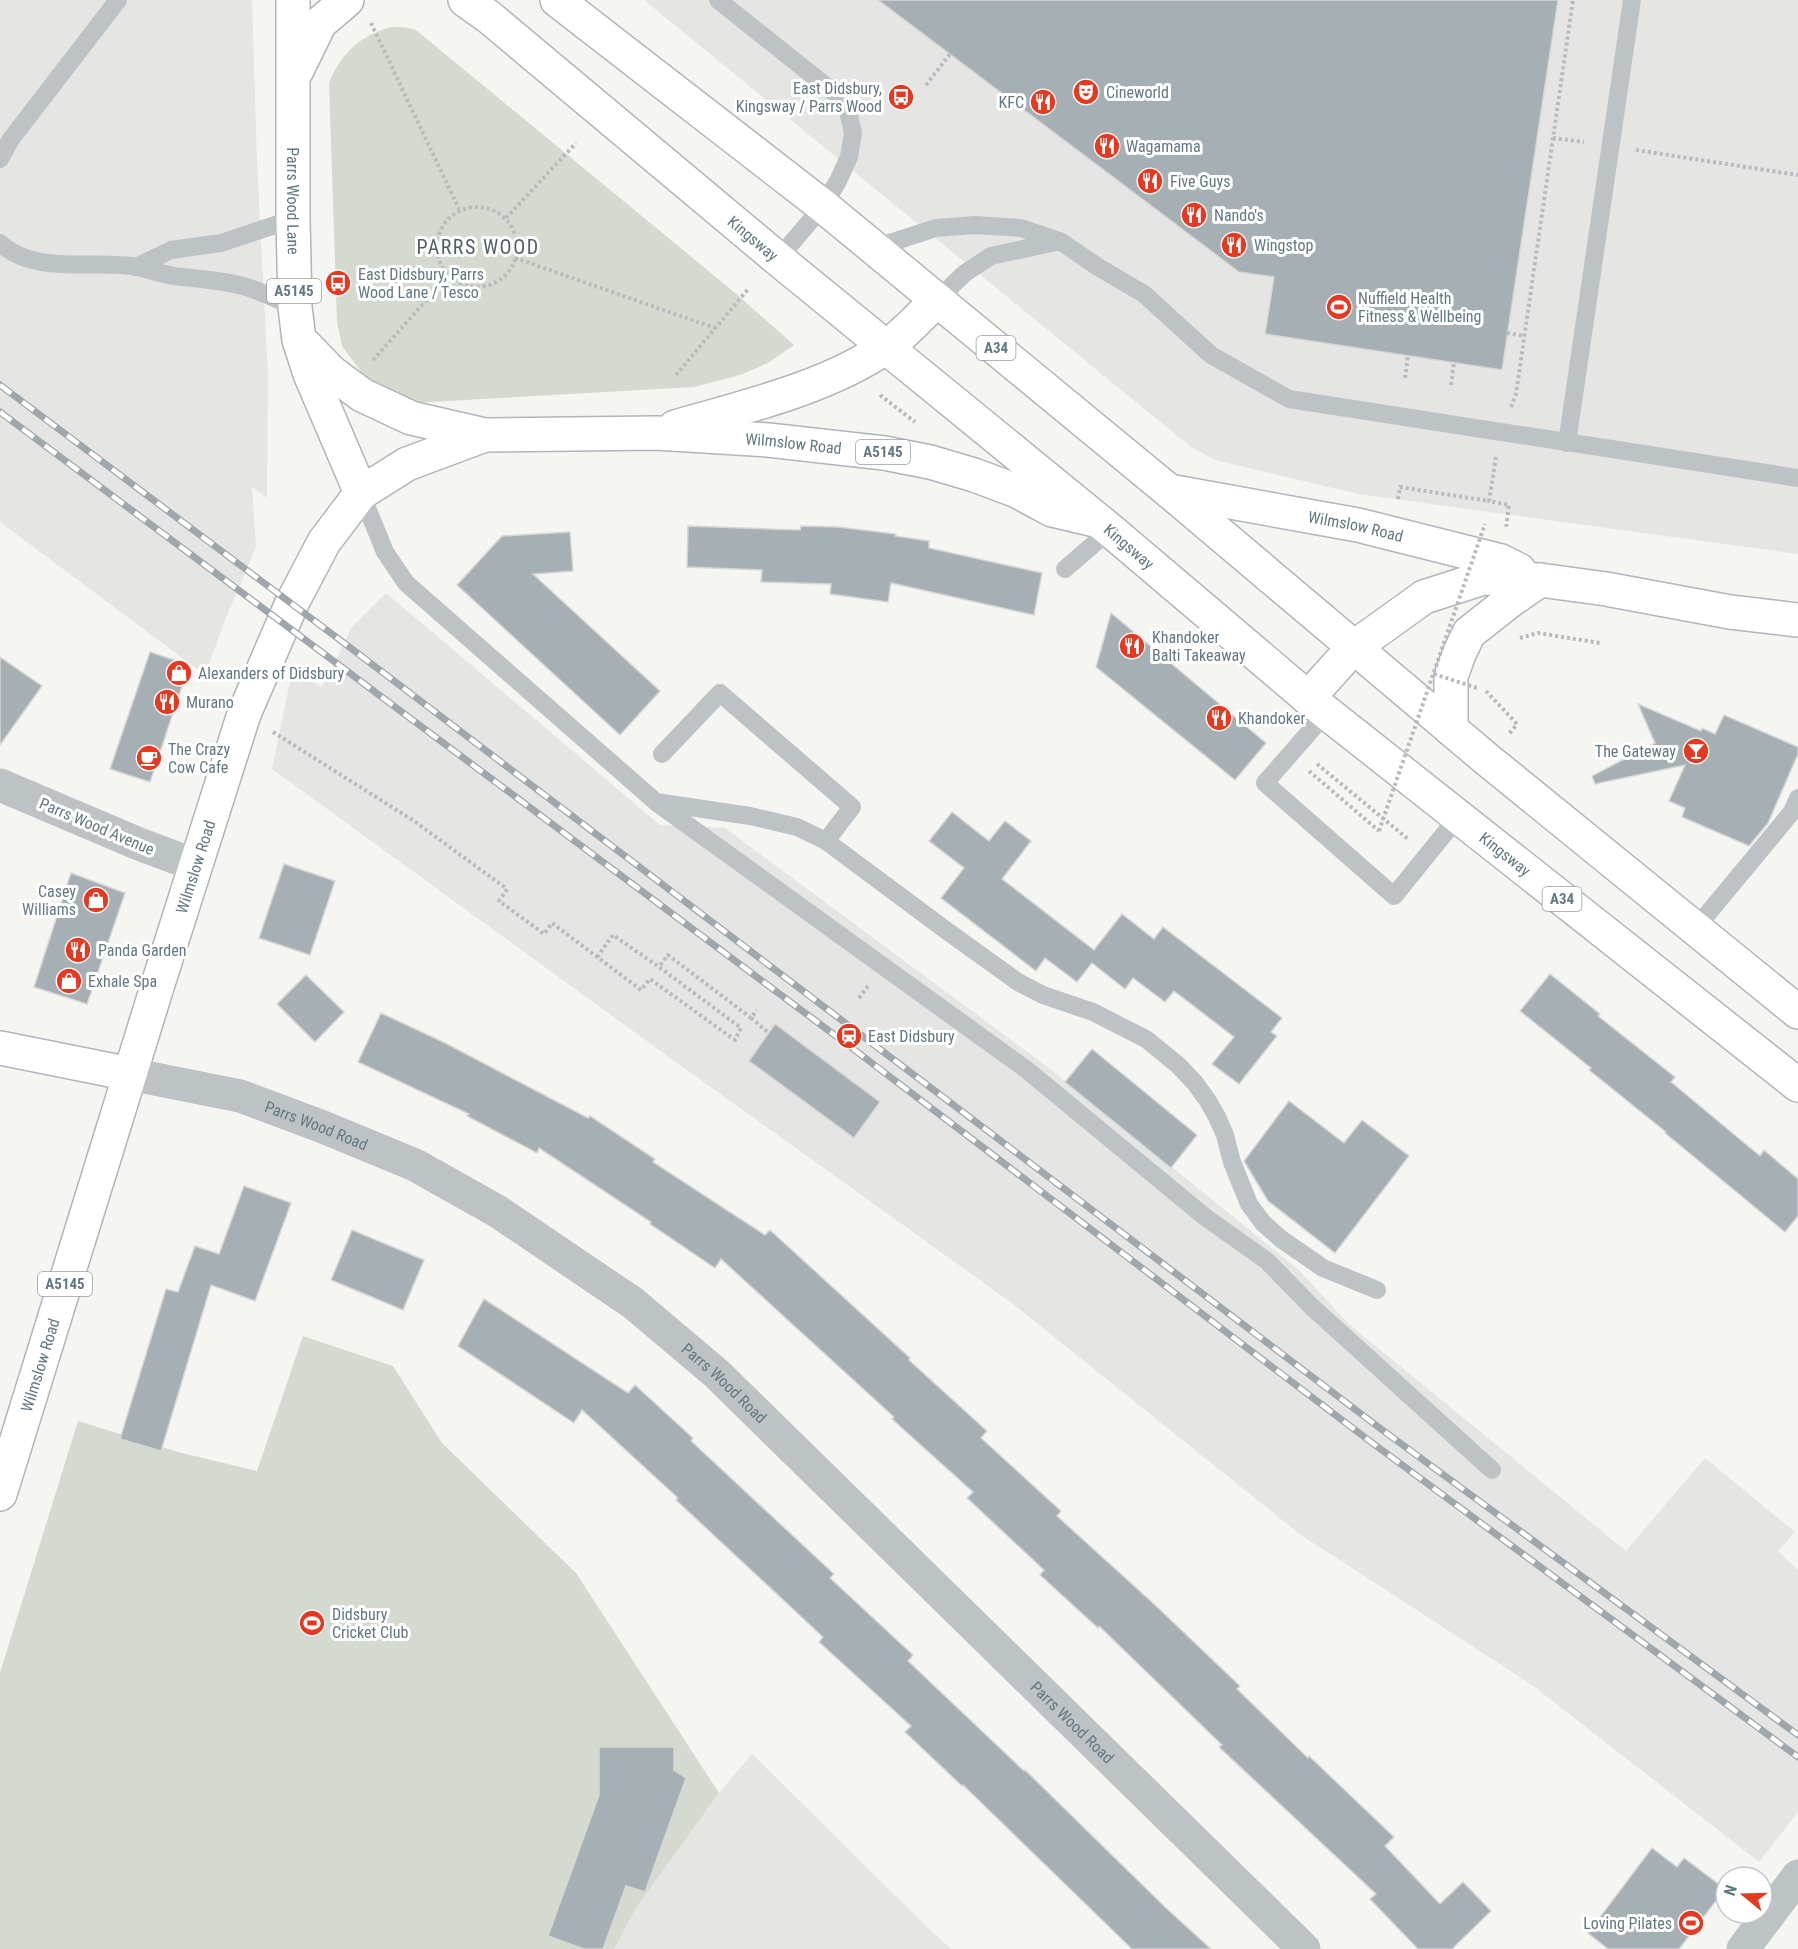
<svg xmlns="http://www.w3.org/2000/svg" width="1798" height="1949" viewBox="0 0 1798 1949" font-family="'Roboto Condensed',sans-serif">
	<rect width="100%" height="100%" fill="#f5f5f1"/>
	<!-- built -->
	<g fill="#e5e6e4">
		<path d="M0 0H252L257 162 268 376 267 498 252 487 256 547 225 620 205 675 0 522Z"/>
		<path d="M644 0H1798V554L1358 494 1215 460 1191 447Z"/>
		<path d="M386 593 660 825 725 828 1049 1068 1298 1269 1350 1325 1626 1551 1705 1458 1795 1532 1778 1551 1798 1570V1812L1759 1862 1532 1685 1301 1535 1009 1301 673 1060 272 769 293 667 321 687 330 673 351 628Z"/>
		<path d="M752 1754 927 1927 951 1949H614L636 1908 719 1793Z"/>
	</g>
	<!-- green -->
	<g fill="#d5dad0">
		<path d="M391 27H404L416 30 734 292 794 345 768 363 740 375 694 387 411 403 369 382 342 346 337 322 329 83C341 53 360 36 391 27Z"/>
		<path d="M303 1336 393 1366 442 1443 576 1573 719 1793 636 1908 614 1949H0V1673L78 1421 178 1452 257 1471Z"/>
	</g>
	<!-- building -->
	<g fill="#a6b0b4" stroke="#d6d6d4" stroke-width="1.5">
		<path d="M878 0H1558L1502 370 1265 334 1274 277 1239 272Z"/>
		<path d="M688 526 800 530 801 526 838 527 896 534 895 536 929 541V548L1042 573 1034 615 891 583 888 602 830 594 831 584 761 582 762 570 687 567Z"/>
		<path d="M570 532 573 571 533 574 660 691 620 735 457 585 502 536Z"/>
		<path d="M1111 613 1266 743 1235 780 1096 667Z"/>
		<path d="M150 652 189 665 150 782 110 769Z"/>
		<path d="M0 657 42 686 0 745Z"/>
		<path d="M1638 704 1701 731 1702 728 1715 734 1724 715 1798 747V754L1768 823 1749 846 1682 817 1685 808 1669 801 1685 765 1595 784 1592 776 1655 743Z"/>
		<path d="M952 812 989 841 1005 821 1031 841 1002 879 1094 950 1122 914 1154 939 1163 927 1282 1018 1271 1032 1277 1036 1239 1084 1212 1064 1234 1037 1174 991 1165 1002 1133 978 1125 989 1092 963 1077 982 1045 958 1036 971 941 898 964 868 929 841Z"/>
		<path d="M284 864 335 881 310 955 259 938Z"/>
		<path d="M71 873 125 893 87 1004 34 987Z"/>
		<path d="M1550 974 1600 1014 1598 1016 1675 1077 1671 1082 1760 1156 1764 1150 1798 1179V1216L1785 1232 1665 1133 1666 1132 1589 1070 1591 1068 1520 1011Z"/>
		<path d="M306 975 344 1012 315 1042 277 1004Z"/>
		<path d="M381 1013 445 1043 588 1118 590 1116 655 1159 653 1162 765 1235 770 1230 910 1358 909 1360 987 1431 981 1438 1061 1511 1057 1516 1155 1605 1240 1686 1237 1689 1308 1758 1309 1756 1394 1837 1385 1846 1440 1904 1463 1882 1491 1911 1452 1949H1418L1370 1899 1376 1894 1219 1747 1222 1745 1099 1626 1098 1628 1040 1575 1044 1570 967 1498 973 1492 892 1419 894 1417 721 1259 715 1268 650 1224 651 1222 539 1148 537 1153 467 1116 469 1114 358 1062Z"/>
		<path d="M775 1024 880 1102 854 1138 749 1061Z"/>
		<path d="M1092 1049 1197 1135 1171 1168 1065 1082Z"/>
		<path d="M1289 1101 1344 1143 1362 1120 1409 1156 1335 1253 1268 1201 1244 1161Z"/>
		<path d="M244 1186 291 1203 255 1301 211 1285 161 1451 120 1439 166 1289 178 1292 195 1246 219 1254Z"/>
		<path d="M352 1230 424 1260 403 1310 331 1280Z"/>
		<path d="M484 1299 628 1393 635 1385 693 1438 691 1441 834 1574 830 1578 913 1655 908 1661 1024 1771 1025 1770 1166 1908 1211 1949H1132L963 1785 962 1786 905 1732 911 1726 819 1642 823 1637 676 1500 678 1498 582 1410 574 1423 458 1346Z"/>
		<path d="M599 1747H674V1770L686 1778 645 1892 626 1886 603 1949H584L548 1936 599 1795Z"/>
		<path d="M1652 1848 1677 1867 1684 1858 1725 1889 1679 1949H1608L1588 1933Z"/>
	</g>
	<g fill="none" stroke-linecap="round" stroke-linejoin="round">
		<!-- secondary casing -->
		<g stroke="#b0b7ba" stroke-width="36">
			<g id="secondary">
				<path id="s2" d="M1169 491 1358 525 1501 561 1519 570"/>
				<path d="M1308 698 1353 648 1424 597 1483 578 1540 580 1606 589 1730 612 1798 620"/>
				<path d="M1451 729V676L1459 654 1469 633 1507 603 1540 580"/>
				<path d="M0 1048 130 1074"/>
			</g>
		</g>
		<!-- primary casing -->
		<g stroke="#afb5b8" stroke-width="36">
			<g id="primary">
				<path id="s3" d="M293 0V219L295 307 299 340 310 374 361 493"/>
				<path d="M297 70 320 23 347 0"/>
				<path d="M303 343 331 372 362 395 411 418 485 435"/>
				<path d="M675 427C744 407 827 388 886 347 905 334 921 315 937 300"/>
				<path id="s4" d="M0 1494 157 987 244 714 292 603 324 542 361 493 407 464 485 435 656 433 768 440 884 453 930 462 974 475 1017 491 1052 510 1099 521"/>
			</g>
		</g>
		<!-- highway casing -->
		<g stroke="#b1b6b8" stroke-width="36">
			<g id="highway">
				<path id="s5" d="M465 0 489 17 778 259 1110 530 1308 698 1798 1085"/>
				<path d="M557 0 823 206 1169 491 1489 761 1798 1012"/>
			</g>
		</g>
		<!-- path -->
		<g stroke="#b7bbbd" stroke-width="4" stroke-dasharray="3 3" stroke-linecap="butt">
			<path d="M371 23 459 209"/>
			<path d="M926 85 950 54"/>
			<path d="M1553 138 1584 142"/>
			<path d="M1636 150 1798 175"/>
			<circle cx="477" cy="247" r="40"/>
			<path d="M506 218 576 143"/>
			<path d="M515 258 715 328"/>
			<path d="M1507 333 1525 336"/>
			<path d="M373 360 448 276"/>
			<path d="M676 375 749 288"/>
			<path d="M1405 378 1408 356"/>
			<path d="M1451 385 1454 363"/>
			<path d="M880 395 915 422"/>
			<path d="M1511 407 1516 394 1573 0"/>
			<path d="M1496 457 1489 501 1509 505 1506 528"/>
			<path d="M1398 499 1400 487 1489 501"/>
			<path d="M1520 638 1538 633 1600 643"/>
			<path d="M1486 691 1517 724 1509 734"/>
			<path d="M273 732 414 821 507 889 499 901 544 934 552 923 641 990 650 979 735 1040 741 1028 659 967 668 955 751 1018 757 1010"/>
			<path d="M1317 764 1408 839"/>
			<path d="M1309 771 1379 831"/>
			<path d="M597 957 613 935 659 967"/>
			<path d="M859 998 868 986"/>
			<path d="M751 1018 769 1033"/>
		</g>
		<!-- lane -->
		<g stroke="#bdc3c5" stroke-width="18">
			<path d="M718 0 846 102 853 133 849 157 838 181 823 206 778 259"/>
			<path d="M0 159 11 139 118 0"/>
			<path d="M0 243C35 276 96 259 138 267 150 270 162 274 174 276 197 279 221 280 243 286 261 291 278 300 295 307"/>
			<path d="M874 248 936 228 975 225 1021 228 1059 241"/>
			<path d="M136 267 171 250 221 243 293 219"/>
			<path d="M937 300 965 273 991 256 1060 241 1098 267 1144 294 1211 355 1289 399 1798 478"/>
			<path d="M1567 443 1632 0"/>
			<path d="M361 493 385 552 406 583 656 802 750 816 797 827 826 841 947 931 1018 982 1043 995 1093 1012 1146 1039 1178 1065 1195 1083 1208 1101 1217 1117 1225 1135 1232 1162 1249 1204 1263 1223 1281 1239 1323 1268 1377 1290"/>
			<path d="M1065 569 1110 530"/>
			<path d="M1327 712 1265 783 1394 896 1458 817"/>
			<path d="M662 754 720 693 852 807 826 841"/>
			<path d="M657 803 1027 1070 1205 1217 1267 1261 1312 1307 1492 1470"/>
			<path d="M1695 929 1792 812 1798 798"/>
		</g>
		<!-- street -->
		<g stroke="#bdc3c5" stroke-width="33">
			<path d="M0 785 139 844 195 865"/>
			<path id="s1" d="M130 1074 240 1096 323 1127 415 1165 497 1211 633 1303 717 1374 1304 1949"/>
			<path d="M1743 1949 1798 1876"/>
		</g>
		<!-- secondary -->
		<use href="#secondary" stroke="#fff" stroke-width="33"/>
		<!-- primary -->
		<use href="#primary" stroke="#fff" stroke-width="33"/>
		<!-- highway -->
		<use href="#highway" stroke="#fff" stroke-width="33"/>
		<!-- rail casing -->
		<g stroke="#9ea7ab" stroke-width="7">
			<g id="rail">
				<path d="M0 385 344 643 1381 1429 1798 1735"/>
				<path d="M0 412 856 1051 1371 1442 1798 1757"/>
			</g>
		</g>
		<!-- rail -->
		<use href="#rail" stroke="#fff" stroke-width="4.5" stroke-dasharray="14" stroke-linecap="butt"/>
		<!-- path-bridge -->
		<g stroke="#b7bbbd" stroke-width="4" stroke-dasharray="3 3" stroke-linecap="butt">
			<path d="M1434 674 1477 688"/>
			<path d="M1379 831 1485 524"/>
		</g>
	</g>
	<!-- icons -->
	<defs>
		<g id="theatre-disc" transform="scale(1.35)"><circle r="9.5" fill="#e43a22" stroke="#fff"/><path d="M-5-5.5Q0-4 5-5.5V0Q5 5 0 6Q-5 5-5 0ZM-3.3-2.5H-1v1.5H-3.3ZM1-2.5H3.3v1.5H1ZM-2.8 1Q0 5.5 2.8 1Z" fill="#fff"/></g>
		<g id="bus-disc" transform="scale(1.35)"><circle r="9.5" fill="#e43a22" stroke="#fff"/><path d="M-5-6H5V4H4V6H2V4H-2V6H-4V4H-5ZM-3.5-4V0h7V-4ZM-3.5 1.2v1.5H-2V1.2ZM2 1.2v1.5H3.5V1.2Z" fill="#fff"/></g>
		<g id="restaurant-disc" transform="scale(1.35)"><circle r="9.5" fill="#e43a22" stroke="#fff"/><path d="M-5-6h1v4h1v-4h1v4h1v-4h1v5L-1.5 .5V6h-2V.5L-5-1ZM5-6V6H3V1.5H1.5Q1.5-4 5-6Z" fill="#fff"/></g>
		<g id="stadium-disc" transform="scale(1.35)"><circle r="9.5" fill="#e43a22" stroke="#fff"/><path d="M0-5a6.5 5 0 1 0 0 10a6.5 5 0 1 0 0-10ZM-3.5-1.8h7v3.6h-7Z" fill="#fff"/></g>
		<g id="shop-disc" transform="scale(1.35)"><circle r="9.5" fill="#e43a22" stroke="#fff"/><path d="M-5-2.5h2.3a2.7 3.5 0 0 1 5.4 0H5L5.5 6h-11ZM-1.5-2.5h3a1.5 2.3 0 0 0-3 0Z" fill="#fff"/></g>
		<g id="bar-disc" transform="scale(1.35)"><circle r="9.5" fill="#e43a22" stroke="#fff"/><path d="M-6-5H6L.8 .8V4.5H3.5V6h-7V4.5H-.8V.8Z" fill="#fff"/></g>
		<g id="cafe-disc" transform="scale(1.35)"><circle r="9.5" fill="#e43a22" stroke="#fff"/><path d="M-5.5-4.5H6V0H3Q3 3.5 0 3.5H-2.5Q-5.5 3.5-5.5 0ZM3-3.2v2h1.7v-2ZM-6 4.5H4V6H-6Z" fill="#fff"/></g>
		<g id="station-disc" transform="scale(1.35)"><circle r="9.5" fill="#e43a22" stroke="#fff"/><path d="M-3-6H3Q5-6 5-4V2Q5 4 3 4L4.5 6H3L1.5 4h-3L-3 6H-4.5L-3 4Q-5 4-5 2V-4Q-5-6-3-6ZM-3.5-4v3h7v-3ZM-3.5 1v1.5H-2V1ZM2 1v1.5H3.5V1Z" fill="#fff"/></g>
	</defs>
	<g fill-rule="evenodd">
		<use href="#theatre-disc" x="1086" y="92"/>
		<use href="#bus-disc" x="901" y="97"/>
		<use href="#restaurant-disc" x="1043" y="102"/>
		<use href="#restaurant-disc" x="1107" y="146"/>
		<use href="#restaurant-disc" x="1150" y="181"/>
		<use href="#restaurant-disc" x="1194" y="215"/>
		<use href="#restaurant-disc" x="1234" y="245"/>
		<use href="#bus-disc" x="338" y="283"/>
		<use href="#stadium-disc" x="1339" y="307"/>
		<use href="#restaurant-disc" x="1132" y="646"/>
		<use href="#shop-disc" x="179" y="673"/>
		<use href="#restaurant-disc" x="167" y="702"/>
		<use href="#restaurant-disc" x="1219" y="718"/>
		<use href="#bar-disc" x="1696" y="751"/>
		<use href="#cafe-disc" x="149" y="758"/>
		<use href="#shop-disc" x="96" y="900"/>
		<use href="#restaurant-disc" x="78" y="950"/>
		<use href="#shop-disc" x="69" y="981"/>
		<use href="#station-disc" x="849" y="1036"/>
		<use href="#stadium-disc" x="312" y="1623"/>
		<use href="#stadium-disc" x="1691" y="1923"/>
	</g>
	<g text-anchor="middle" stroke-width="6" stroke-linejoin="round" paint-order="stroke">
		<!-- shield labels -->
		<g fill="#fff" stroke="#92a0a8" stroke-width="1.5">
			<rect x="267" y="279" width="54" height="24" rx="4.5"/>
			<rect x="976.5" y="336" width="39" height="24" rx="4.5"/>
			<rect x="856" y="440" width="54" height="24" rx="4.5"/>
			<rect x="1542.5" y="887" width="39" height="24" rx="4.5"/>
			<rect x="38" y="1272" width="54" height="24" rx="4.5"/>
		</g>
		<g font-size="15" font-weight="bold" fill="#637882">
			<text x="294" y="296">A5145</text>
			<text x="996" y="353">A34</text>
			<text x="883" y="457">A5145</text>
			<text x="1562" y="904">A34</text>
			<text x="65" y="1289">A5145</text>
		</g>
		<!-- poi labels -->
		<g font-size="16" fill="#637882" stroke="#fff" text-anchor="start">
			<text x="882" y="94" text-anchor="end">East Didsbury,<tspan x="882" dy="18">Kingsway / Parrs Wood</tspan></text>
			<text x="1106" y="98">Cineworld</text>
			<text x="1024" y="108" text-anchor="end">KFC</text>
			<text x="1126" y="152">Wagamama</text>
			<text x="1170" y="187">Five Guys</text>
			<text x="1214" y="221">Nando's</text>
			<text x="1254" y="251">Wingstop</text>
			<text x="358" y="280">East Didsbury, Parrs<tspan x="358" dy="18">Wood Lane / Tesco</tspan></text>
			<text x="1358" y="304">Nuffield Health<tspan x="1358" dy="18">Fitness &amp; Wellbeing</tspan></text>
			<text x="1152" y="643">Khandoker<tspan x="1152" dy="18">Balti Takeaway</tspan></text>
			<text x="198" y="679">Alexanders of Didsbury</text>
			<text x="186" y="708">Murano</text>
			<text x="1238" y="724">Khandoker</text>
			<text x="168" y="755">The Crazy<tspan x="168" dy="18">Cow Cafe</tspan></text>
			<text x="1676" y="757" text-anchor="end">The Gateway</text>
			<text x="76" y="897" text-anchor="end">Casey<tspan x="76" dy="18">Williams</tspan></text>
			<text x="98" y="956">Panda Garden</text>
			<text x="88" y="987">Exhale Spa</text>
			<text x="868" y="1042">East Didsbury</text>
			<text x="332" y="1620">Didsbury<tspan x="332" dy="18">Cricket Club</tspan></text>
			<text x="1672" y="1929" text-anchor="end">Loving Pilates</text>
		</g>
		<!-- street labels -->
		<g font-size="16" fill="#637882" stroke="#fff">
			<text dy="6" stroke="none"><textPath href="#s3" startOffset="201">Parrs Wood Lane</textPath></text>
			<text dy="6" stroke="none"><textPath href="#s5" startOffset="374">Kingsway</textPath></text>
			<text dy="6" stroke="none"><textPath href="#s4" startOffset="1515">Wilmslow Road</textPath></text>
			<text dy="6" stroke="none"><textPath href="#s2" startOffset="190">Wilmslow Road</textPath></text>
			<text dy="6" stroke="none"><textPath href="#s5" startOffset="860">Kingsway</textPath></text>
			<text transform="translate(97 826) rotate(23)" y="6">Parrs Wood Avenue</text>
			<text dy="6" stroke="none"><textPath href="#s5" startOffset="1346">Kingsway</textPath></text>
			<text dy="6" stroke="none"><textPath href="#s4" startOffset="657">Wilmslow Road</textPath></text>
			<text dy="6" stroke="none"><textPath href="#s1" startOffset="194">Parrs Wood Road</textPath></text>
			<text dy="6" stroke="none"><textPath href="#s4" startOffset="135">Wilmslow Road</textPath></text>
			<text dy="6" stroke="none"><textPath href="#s1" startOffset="680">Parrs Wood Road</textPath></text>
			<text dy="6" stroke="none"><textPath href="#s1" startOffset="1166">Parrs Wood Road</textPath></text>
		</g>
		<!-- quarter labels -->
		<g font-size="20" letter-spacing="1.5" fill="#516067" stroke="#fff">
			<text x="478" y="254">PARRS WOOD</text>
		</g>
	</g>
	<!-- north arrow -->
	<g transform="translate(1744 1895) rotate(289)"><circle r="28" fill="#ffffff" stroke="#c1c9cd" stroke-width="1.5"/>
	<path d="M0-4.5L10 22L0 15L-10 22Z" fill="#e43a22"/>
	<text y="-9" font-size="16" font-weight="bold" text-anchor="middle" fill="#637882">N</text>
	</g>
</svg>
